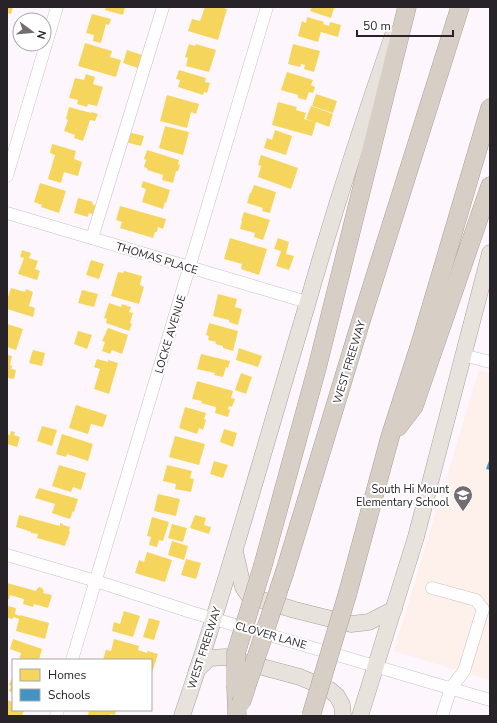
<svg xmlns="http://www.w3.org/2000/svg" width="497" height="723" viewBox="0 0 497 723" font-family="'Nunito Sans',sans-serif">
	<rect width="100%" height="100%" fill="#fdf7fd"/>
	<!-- education -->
	<path fill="#fef0ea" d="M479 370 490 373V680L394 651Z"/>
	<!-- homes -->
	<g fill="#f6d55c">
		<path d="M7 7H13L11 14 7 13Z"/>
		<path d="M106 7H125L123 15 105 10Z"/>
		<path d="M205 7H220L227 9 218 40 188 31 192 19 200 21Z"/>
		<path d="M312 7H335V9L334 8 331 18 310 11Z"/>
		<path d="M92 14 111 19 109 25 106 24 101 43 93 41 94 35 86 33Z"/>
		<path d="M307 17 324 22 323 24 329 26 330 22 341 25 338 37 321 32 318 42 298 36 302 21 306 23Z"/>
		<path d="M85 43 112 51 110 57 121 60 116 77 78 66Z"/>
		<path d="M189 44 195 46 196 44 216 50 209 72 186 66 188 58 185 57Z"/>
		<path d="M293 44 320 51 314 72 304 69 305 65 301 64 300 67 288 64Z"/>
		<path d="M127 50 142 55 138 68 123 63Z"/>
		<path d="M179 70 206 78 205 82 210 83 207 93 204 92 203 95 178 87 180 80 176 79Z"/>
		<path d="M287 72 313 80 311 85 315 87 313 93 309 92 306 100 298 98V95L281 90Z"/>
		<path d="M86 74 95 77 93 84 103 87 97 106 88 104 87 107 77 104 78 100 69 98 75 78 84 80Z"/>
		<path d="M316 94 337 101 333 113 312 106Z"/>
		<path d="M167 95 199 104 196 114 191 112 187 128 160 121Z"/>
		<path d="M278 102 297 107 296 110 306 113 304 119 314 122 306 119 311 106 333 114 329 127 316 122 312 136 272 125Z"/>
		<path d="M69 107 91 113V112L98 114 95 121 90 120 83 141 74 138 75 135 64 131 68 120 66 119Z"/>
		<path d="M165 126 189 132 183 155 159 148Z"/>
		<path d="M275 130 292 136 286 155 264 148 267 138 272 140Z"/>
		<path d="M128 132 144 136 141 146 125 142Z"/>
		<path d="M52 144 76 151 74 159 82 162 78 176 64 172 61 183 48 179 55 155 50 153Z"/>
		<path d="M147 150 179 160 178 164 180 165 178 171H176L173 183 162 180 163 175 147 170 148 169 144 167 146 160 144 159Z"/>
		<path d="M261 155 298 168 291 189 258 177 261 166 258 165Z"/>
		<path d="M143 181 170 190 166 203 165 202 163 209 142 202 146 189 141 187Z"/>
		<path d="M40 183 66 191 59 213 41 207 42 205 34 202Z"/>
		<path d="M254 185 276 192 270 213 262 211 263 208 247 203 250 193H251Z"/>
		<path d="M78 198 93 202 92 204 97 206 94 215 89 213 88 217 74 213Z"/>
		<path d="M120 206 166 219 163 229 158 227 157 232H155L153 238 120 228 122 222 116 220Z"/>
		<path d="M244 212 270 220 263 240 254 237 255 233 240 229 242 221H241Z"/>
		<path d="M230 238 267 249 259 275 241 269 242 264 224 259Z"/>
		<path d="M278 238 289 242 286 254 294 256 289 270 276 266 281 251 274 249Z"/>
		<path d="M22 250 31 253 29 258 38 261 35 269 40 271 37 280 18 274 24 258 20 257Z"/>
		<path d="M91 260 104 264 99 279 86 275Z"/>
		<path d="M124 271 142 276 140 285 144 287 139 304 111 296 118 272 123 273Z"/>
		<path d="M11 288 25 292 26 289 33 292 29 306 35 308 33 317 7 309V300Z"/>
		<path d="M82 290 98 294 94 307 78 303Z"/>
		<path d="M218 294 237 299 235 307 242 309 238 325 229 322V320L213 316Z"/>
		<path d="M109 303 121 307 122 304 131 307 129 312 133 313 130 323 132 324 129 331 106 323 107 319 104 318Z"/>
		<path d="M209 323 238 331 233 351 223 348V346L215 344 216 342 208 340 209 336 206 335Z"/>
		<path d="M7 324 23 329 16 350 7 347Z"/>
		<path d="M108 328 128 335 122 354 112 350 110 354 102 351 105 342 102 341Z"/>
		<path d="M78 331 92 335 87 349 74 344Z"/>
		<path d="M239 348 262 356 258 367 236 360Z"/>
		<path d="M33 350 45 353 42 366 29 363Z"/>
		<path d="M201 354 230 361 228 368 226 367 223 377 214 375 215 373 197 369Z"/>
		<path d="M7 355 12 356 10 365 12 366 11 369 16 370 14 379 8 378 7 381Z"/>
		<path d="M97 359 108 362V360L118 363 109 394 94 389 100 369 94 367Z"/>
		<path d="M241 373 252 377 246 394 235 390Z"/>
		<path d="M197 381 233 391 231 398 235 399 232 407 229 406 228 409 230 410 228 417 215 413 216 407 201 403 202 401 192 399Z"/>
		<path d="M76 405 107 415 103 427 91 424 88 434 69 428Z"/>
		<path d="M185 407 206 413 204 419 206 420 203 430 199 428 197 434 179 428Z"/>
		<path d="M42 426 57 430 52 446 37 441Z"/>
		<path d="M224 429 237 433 233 447 220 442Z"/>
		<path d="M11 431 15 432 14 435 20 437 17 447 7 444V434L10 435Z"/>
		<path d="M62 434 93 444 88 461 67 454 66 457 56 454Z"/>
		<path d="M175 436 205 444 199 465 169 457Z"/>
		<path d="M214 461 228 465 223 478 210 474Z"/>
		<path d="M59 465 86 473 81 490 73 487 71 492 52 486Z"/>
		<path d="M167 465 192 471 190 478 194 479 191 492 175 489 176 484 163 481Z"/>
		<path d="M39 488 78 499 74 512 73 511 70 519 52 513 55 504 35 498Z"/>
		<path d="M158 494 180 499 176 516 154 511Z"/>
		<path d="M19 515 60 526V523L63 524V525L70 527 69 531 70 532 67 541H66L65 546 37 538 38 534 31 533V532L26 530 16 527Z"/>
		<path d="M195 515 206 518 204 525 211 527 209 534 190 528Z"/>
		<path d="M152 517 169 522 163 541 159 540 157 547 149 545 151 537 147 536Z"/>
		<path d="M172 524 187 528 183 542 168 538Z"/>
		<path d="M172 541 188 546 184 560 168 555Z"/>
		<path d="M147 552 172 560 165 582 135 573 139 560 144 562Z"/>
		<path d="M186 559 201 563 196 579 181 575Z"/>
		<path d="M7 583 36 591 37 589 39 587 42 588 44 591 43 593 52 595 48 608 34 604 33 607 23 604 24 599 10 595 9 599H7Z"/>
		<path d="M7 606 16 608 15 614 20 616V615L49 623 45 639 16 631 19 619 13 617V619L7 618Z"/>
		<path d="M124 611 140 616 133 637 112 631 114 622 120 624Z"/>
		<path d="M149 618 160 621 154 640 143 637Z"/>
		<path d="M13 639 42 649 39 660H19L21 653 10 649Z"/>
		<path d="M114 639 139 646 138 650 147 653 148 651 158 654 151 676V660H103L106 650 111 651Z"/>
		<path d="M13 675V693L9 691 11 686 9 685Z"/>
		<path d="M7 700 13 702V710H24L22 716H7Z"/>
		<path d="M89 710H116L115 715 110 714 109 716H88Z"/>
	</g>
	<!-- schools -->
	<path fill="#4393c3" d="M490 458V470L486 469Z"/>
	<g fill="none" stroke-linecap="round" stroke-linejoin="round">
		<!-- minor casing -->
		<g stroke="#c7c2c7" stroke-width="13">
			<g id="minor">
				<path d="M7 176 57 7"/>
				<path d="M7 213 307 302"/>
				<path d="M92 238 163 7"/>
				<path d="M463 355 490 362"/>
				<path d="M7 555 96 581 191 612 490 700"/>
				<path d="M432 588 476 600 483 609 464 671 451 688 442 716"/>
				<path d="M72 660 267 7"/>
				<path d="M56 716 58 710"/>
			</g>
		</g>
		<!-- major casing -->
		<g stroke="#aba098" stroke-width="17">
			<g id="major">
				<path d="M235 552 243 587 249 596 295 610 351 624 369 622 394 609"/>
				<path d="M197 670 206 661 211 658 225 657 300 677 330 690 337 696 342 705 343 716"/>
				<path d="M182 716C228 580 266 442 307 305 333 214 362 124 393 35"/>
				<path d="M360 716 416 537 490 253"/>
			</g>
		</g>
		<!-- highway casing -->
		<g stroke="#aba098" stroke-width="19">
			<g id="highway">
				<path d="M398 427 414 406 490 186"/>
				<path d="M263 565 317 368 407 7"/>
				<path d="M285 571 360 324 460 7"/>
				<path d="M348 592 390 437 421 341 490 108"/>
				<path d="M236 688 237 716"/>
			</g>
		</g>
		<!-- minor -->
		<use href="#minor" stroke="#fffeff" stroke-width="12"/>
		<!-- major -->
		<use href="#major" stroke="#e7e2dc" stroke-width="16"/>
		<!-- highway -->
		<use href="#highway" stroke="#d7cfc5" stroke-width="18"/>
		<!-- highway-bridge casing -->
		<g stroke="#aba098" stroke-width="19" stroke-linecap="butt">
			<g id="highway-bridge">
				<path d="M236 688V653L263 565"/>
				<path d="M241 703 285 571"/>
				<path d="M311 716 348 592"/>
			</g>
		</g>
		<!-- highway-bridge -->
		<use href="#highway-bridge" stroke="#d7cfc5" stroke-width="18"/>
	</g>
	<!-- icons -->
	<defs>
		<g id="school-pin" transform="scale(1)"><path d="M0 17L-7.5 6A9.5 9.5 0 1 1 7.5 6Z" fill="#736d73" stroke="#fff"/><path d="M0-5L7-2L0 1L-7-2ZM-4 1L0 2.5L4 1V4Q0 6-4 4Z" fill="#fff"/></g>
	</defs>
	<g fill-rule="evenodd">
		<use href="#school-pin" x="463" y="495"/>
	</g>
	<g text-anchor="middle" stroke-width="4" stroke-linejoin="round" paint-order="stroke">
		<!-- street labels -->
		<g font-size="11" fill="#282328" stroke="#fff">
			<text transform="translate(157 258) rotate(17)" y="4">THOMAS PLACE</text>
			<text transform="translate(170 334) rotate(-73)" y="4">LOCKE AVENUE</text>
			<text transform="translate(349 362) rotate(-73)" y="4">WEST FREEWAY</text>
			<text transform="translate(271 635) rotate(16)" y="4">CLOVER LANE</text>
			<text transform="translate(204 648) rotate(-72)" y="4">WEST FREEWAY</text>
		</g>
		<!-- poi labels -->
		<g font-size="11" fill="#282328" stroke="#fff" text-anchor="end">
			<text x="449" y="493">South Hi Mount<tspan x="449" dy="13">Elementary School</tspan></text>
		</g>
	</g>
	<!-- border -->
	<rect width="497" height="723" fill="none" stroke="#282328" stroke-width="16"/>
	<!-- legend -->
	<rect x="12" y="659" width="140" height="52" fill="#ffffff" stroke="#a9a7a9"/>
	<rect x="20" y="669" width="20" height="12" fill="#f6d55c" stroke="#a9a7a9"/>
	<text x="48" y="679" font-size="12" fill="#282328">Homes</text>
	<rect x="20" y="689" width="20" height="12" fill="#4393c3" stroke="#a9a7a9"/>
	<text x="48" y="699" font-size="12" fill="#282328">Schools</text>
	<!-- north arrow -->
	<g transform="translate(32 32) rotate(106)"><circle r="19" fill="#ffffff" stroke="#a9a7a9"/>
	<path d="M0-3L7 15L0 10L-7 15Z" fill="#736d73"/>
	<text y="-6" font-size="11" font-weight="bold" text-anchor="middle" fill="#282328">N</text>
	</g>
	<!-- scale -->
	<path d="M357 30v6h96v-6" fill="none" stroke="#282328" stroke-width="2"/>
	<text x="363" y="30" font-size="12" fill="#282328" stroke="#ffffff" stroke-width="3" paint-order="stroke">50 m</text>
</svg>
